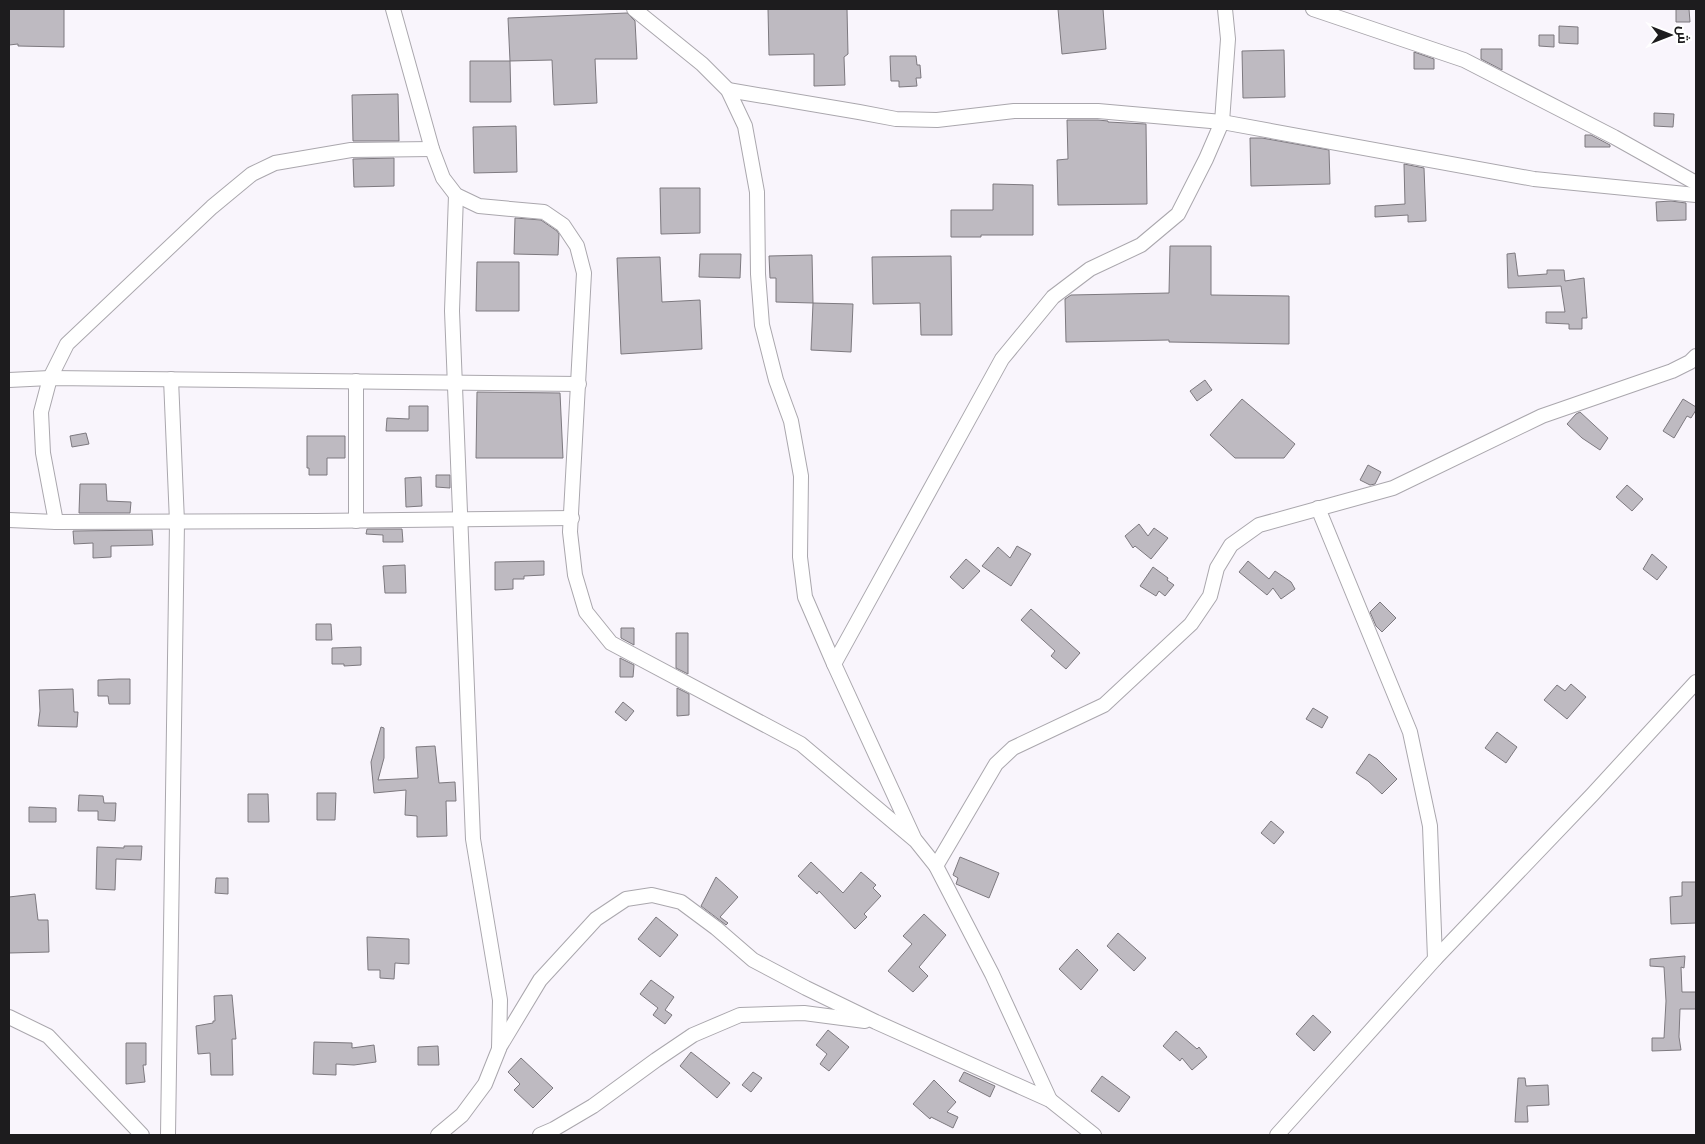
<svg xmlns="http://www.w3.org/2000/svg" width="1705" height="1144" viewBox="0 0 1705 1144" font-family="Signika,Cairo,sans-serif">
	<rect width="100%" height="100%" fill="#f9f5fc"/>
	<!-- building -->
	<g fill="#bebac1" stroke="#7d797f">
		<path d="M9 9H64V47L18 46V44L9 45Z"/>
		<path d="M768 9H847L848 54 844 57 845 85 814 86V54L769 55Z"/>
		<path d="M1058 9H1103L1106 49 1062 54Z"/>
		<path d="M1676 9H1689L1690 22H1676Z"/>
		<path d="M627 13 635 21 637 59H595L597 103 554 105 552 60 510 61 508 18Z"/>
		<path d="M1559 26 1578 27V44L1559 43Z"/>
		<path d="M1539 35H1554V47L1539 46Z"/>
		<path d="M1481 49H1502V70L1481 59Z"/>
		<path d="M1284 50 1285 97 1243 98 1242 51Z"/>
		<path d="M1414 52 1434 59V69H1414Z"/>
		<path d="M890 56H916L917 65H920L921 78H916L917 86 899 87V81H891Z"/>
		<path d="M470 61H510L511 102H470Z"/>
		<path d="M398 94 399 141H353L352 95Z"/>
		<path d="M1654 113 1674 114 1673 127 1654 126Z"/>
		<path d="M1067 120H1098L1108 121V122L1146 124 1147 204 1058 205 1057 160 1068 159Z"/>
		<path d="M516 126 517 172 474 173 473 127Z"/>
		<path d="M1585 135H1591L1610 145V147H1585Z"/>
		<path d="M1250 138H1262L1329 150 1330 184 1251 186Z"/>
		<path d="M394 158V186L354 187 353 159Z"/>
		<path d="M1404 164 1424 168 1426 221 1408 222V215L1375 217V206L1405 204Z"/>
		<path d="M993 184 1033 185V235H981V237H951V210H993Z"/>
		<path d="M660 188H700V233L661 234Z"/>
		<path d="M1671 201 1686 203V220L1657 221 1656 202Z"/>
		<path d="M515 218 541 220 557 231 559 234 558 255 514 254Z"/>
		<path d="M1170 246H1211V295L1289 296V344L1169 342V340L1066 342 1065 299 1071 295 1169 293Z"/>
		<path d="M1515 253 1518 276 1547 274V270H1564L1565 281 1584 278 1587 318H1582V329H1569V324L1546 323V312H1565L1561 286 1508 288 1507 254Z"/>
		<path d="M700 254H741L740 278 699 277Z"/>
		<path d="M812 255 813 303 776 302V278H770L769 256Z"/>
		<path d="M951 256 952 335H921L920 303 873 304 872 257Z"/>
		<path d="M660 257 662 302 700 300 702 349 621 354 617 258Z"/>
		<path d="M477 262H519V311H476Z"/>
		<path d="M813 303 853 304 851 352 811 350Z"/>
		<path d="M1205 380 1212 390 1197 401 1190 391Z"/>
		<path d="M477 392 560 393 563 458H476Z"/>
		<path d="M1242 399 1295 444 1284 458H1235L1210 435Z"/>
		<path d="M1683 399 1696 407V410L1691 418 1687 416 1674 438 1663 431Z"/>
		<path d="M409 406H428V431H386L387 418 409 419Z"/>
		<path d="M1580 412 1608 438 1600 450 1582 438 1567 424 1576 414Z"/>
		<path d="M86 433 89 444 72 447 70 436Z"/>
		<path d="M307 436H345V458H327V475H309V468H307Z"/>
		<path d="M1368 465 1381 472 1375 484 1370 485 1360 480Z"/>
		<path d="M436 475H450V488L436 487Z"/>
		<path d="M421 477 422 506 406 507 405 478Z"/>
		<path d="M80 484H106L107 501 131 502 130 513H79Z"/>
		<path d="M1627 485 1643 499 1632 511 1616 497Z"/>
		<path d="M1139 524 1148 536 1154 528 1168 538 1151 559 1135 546 1133 548 1125 536Z"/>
		<path d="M367 529H402L403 542H383V535L366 534Z"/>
		<path d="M152 530 153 545 111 546V557L93 558V543L74 544 73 531Z"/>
		<path d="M1017 546 1031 554 1011 586 982 566 998 547 1010 558Z"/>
		<path d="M1652 554 1667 567 1657 580 1643 569Z"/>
		<path d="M966 559 980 571 963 589 950 577Z"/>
		<path d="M544 561V575L524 576V579H513V589L495 590V562Z"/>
		<path d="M1248 561 1269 579 1275 571 1291 582 1295 589 1281 599 1273 588 1267 595 1239 572Z"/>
		<path d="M405 565 406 593H385L383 566Z"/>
		<path d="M1153 567 1168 578 1167 580 1174 585 1165 596 1159 591 1156 596 1140 586Z"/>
		<path d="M1380 602 1396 618 1382 632 1376 626 1370 612Z"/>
		<path d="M1031 609 1080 653 1066 669 1051 656 1055 651 1021 620Z"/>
		<path d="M316 624H331L332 640H316Z"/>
		<path d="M621 628H634V645L621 638Z"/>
		<path d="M676 633H688V674L676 668Z"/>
		<path d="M361 647V665L344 666V664H332V648Z"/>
		<path d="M620 658 634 665 633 677H620Z"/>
		<path d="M119 679H130V704H109L108 696H98V680Z"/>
		<path d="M1571 684 1586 697 1567 719 1544 700 1557 685 1565 691Z"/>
		<path d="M677 688 689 694V715L677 716Z"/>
		<path d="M73 689 74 712H78L77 727 38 726 40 711 39 690Z"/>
		<path d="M623 702 634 711 626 721 615 712Z"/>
		<path d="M1313 708 1328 717 1322 728 1306 719Z"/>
		<path d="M381 727 384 728V758L378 780 418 778 416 747 435 746 439 783 455 782 456 801H446L447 836 417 837V816L405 815 406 790 374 793 371 762Z"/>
		<path d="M1497 732 1517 747 1506 763 1485 748Z"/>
		<path d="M1369 754 1377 759 1397 779 1382 794 1368 781 1356 773Z"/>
		<path d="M317 793H336L335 820H317Z"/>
		<path d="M248 794H268L269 822H248Z"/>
		<path d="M79 795 103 796 104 803H116L115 821 98 820V811H78Z"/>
		<path d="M29 807 56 808V822H29Z"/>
		<path d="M1271 821 1284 832 1274 844 1261 833Z"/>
		<path d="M124 846H142L141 860 116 859 115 890 96 889 97 847 124 848Z"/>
		<path d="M960 857 999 873 989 898 956 884 958 878 953 875Z"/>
		<path d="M811 862 843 893 861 872 876 885 873 888 881 896 864 914 867 917 855 929 819 891 817 894 798 876Z"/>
		<path d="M716 877 738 897 720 917 728 923 726 925 701 906Z"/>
		<path d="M216 878H228V894L215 893Z"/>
		<path d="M1682 882H1696V923L1671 924 1670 897 1682 896Z"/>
		<path d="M35 894 38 920H48L49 952 9 953V897Z"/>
		<path d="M924 914 946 935 919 967 928 976 913 992 888 971 912 944 903 936Z"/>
		<path d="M656 917 678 935 660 957 638 939Z"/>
		<path d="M1118 933 1146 958 1134 971 1107 946Z"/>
		<path d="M367 937 409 939V964L395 963 394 979 380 978V970H368Z"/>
		<path d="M1077 949 1098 970 1081 990 1059 969Z"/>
		<path d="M1685 956 1684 968 1681 967 1682 992H1696V1009H1680L1679 1037 1681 1050 1652 1051V1038H1664L1666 1001 1664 967 1650 966V959Z"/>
		<path d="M651 980 674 997 665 1010 672 1015 665 1024 653 1015 658 1008 640 994Z"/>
		<path d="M232 995 236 1039H232L233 1075H211L210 1053 198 1054 196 1026 213 1023V1021H215L214 996Z"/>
		<path d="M1313 1015 1331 1032 1314 1051 1296 1034Z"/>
		<path d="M828 1030 849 1047 829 1071 820 1064 827 1054 816 1045Z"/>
		<path d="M1176 1031 1197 1049 1199 1047 1207 1057 1192 1070 1182 1058 1180 1061 1163 1046Z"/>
		<path d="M314 1042 352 1043V1048L374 1045 376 1062 354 1065 336 1064V1075L313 1074Z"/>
		<path d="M126 1043H146V1065H143L145 1082 126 1084Z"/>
		<path d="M438 1046 439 1065H418V1047Z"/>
		<path d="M691 1052 730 1083 717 1098 680 1066Z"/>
		<path d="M521 1058 553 1088 533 1108 514 1090 520 1084 508 1072Z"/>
		<path d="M753 1072 762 1078 751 1092 742 1085Z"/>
		<path d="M964 1072 995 1086 990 1097 959 1081Z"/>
		<path d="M1102 1076 1130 1097 1119 1112 1091 1091Z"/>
		<path d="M1518 1078H1525L1526 1086 1548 1085 1549 1105 1527 1106 1528 1122H1515Z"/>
		<path d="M934 1080 956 1102 947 1112 958 1117 953 1128 931 1117 930 1119 913 1104Z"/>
	</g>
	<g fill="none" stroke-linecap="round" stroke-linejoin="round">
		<!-- street casing -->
		<g stroke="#aaa7ad" stroke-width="16">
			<g id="street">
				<path d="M393 9 432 149 443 178 456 195 479 206 544 212 563 225 577 246 584 273 570 532 575 575 586 612 611 643 801 744 916 841 936 866 992 974 1050 1100"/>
				<path d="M634 9 702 64 728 90 745 126 757 192 758 274 762 325 776 380 791 421 801 476 800 557 805 597 834 664 914 838"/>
				<path d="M1313 9 1464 60 1614 137 1696 183"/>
				<path d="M728 90 859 112 896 119 937 120 1014 111H1098L1222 122 1534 179 1696 195"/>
				<path d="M9 380 50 378 579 384"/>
				<path d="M356 381V521"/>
				<path d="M1318 508 1410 732 1430 826 1435 959"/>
				<path d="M9 520 56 522 315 521 572 518"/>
				<path d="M56 522 43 453 41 412 50 378 67 344 212 207 252 174 275 163 351 150 432 149"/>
				<path d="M834 664 1002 359 1053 297 1090 269 1141 245 1178 214 1206 159 1222 122 1228 39 1225 9"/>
				<path d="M936 866 996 764 1013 748 1104 705 1191 624 1210 596 1217 568 1231 545 1259 525 1393 488 1542 416 1672 371 1690 362 1696 356"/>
				<path d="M9 1017 48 1036 142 1135"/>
				<path d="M499 1048 540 980 596 919 626 899 652 895 681 902 716 928 753 960 806 988 876 1022 1050 1100 1094 1135"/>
				<path d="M168 1135 177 522 171 379"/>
				<path d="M438 1135 462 1115 485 1084 499 1049 500 1000 473 839 452 311 456 195"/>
				<path d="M540 1135 554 1129 593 1106 656 1060 693 1035 740 1015 804 1013 865 1021"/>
				<path d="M1277 1135 1435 959 1592 795 1696 682"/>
			</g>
		</g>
		<!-- street -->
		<use href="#street" stroke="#fff" stroke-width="14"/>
	</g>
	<!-- border -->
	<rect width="1705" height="1144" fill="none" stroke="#1d1c1e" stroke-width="20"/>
	<!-- north arrow -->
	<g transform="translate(1670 35) rotate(90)" stroke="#ffffff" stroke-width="4" paint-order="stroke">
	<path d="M0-4L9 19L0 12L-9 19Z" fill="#1d1c1e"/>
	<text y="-8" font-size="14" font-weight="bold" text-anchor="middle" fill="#1d1c1e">ش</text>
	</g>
</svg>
